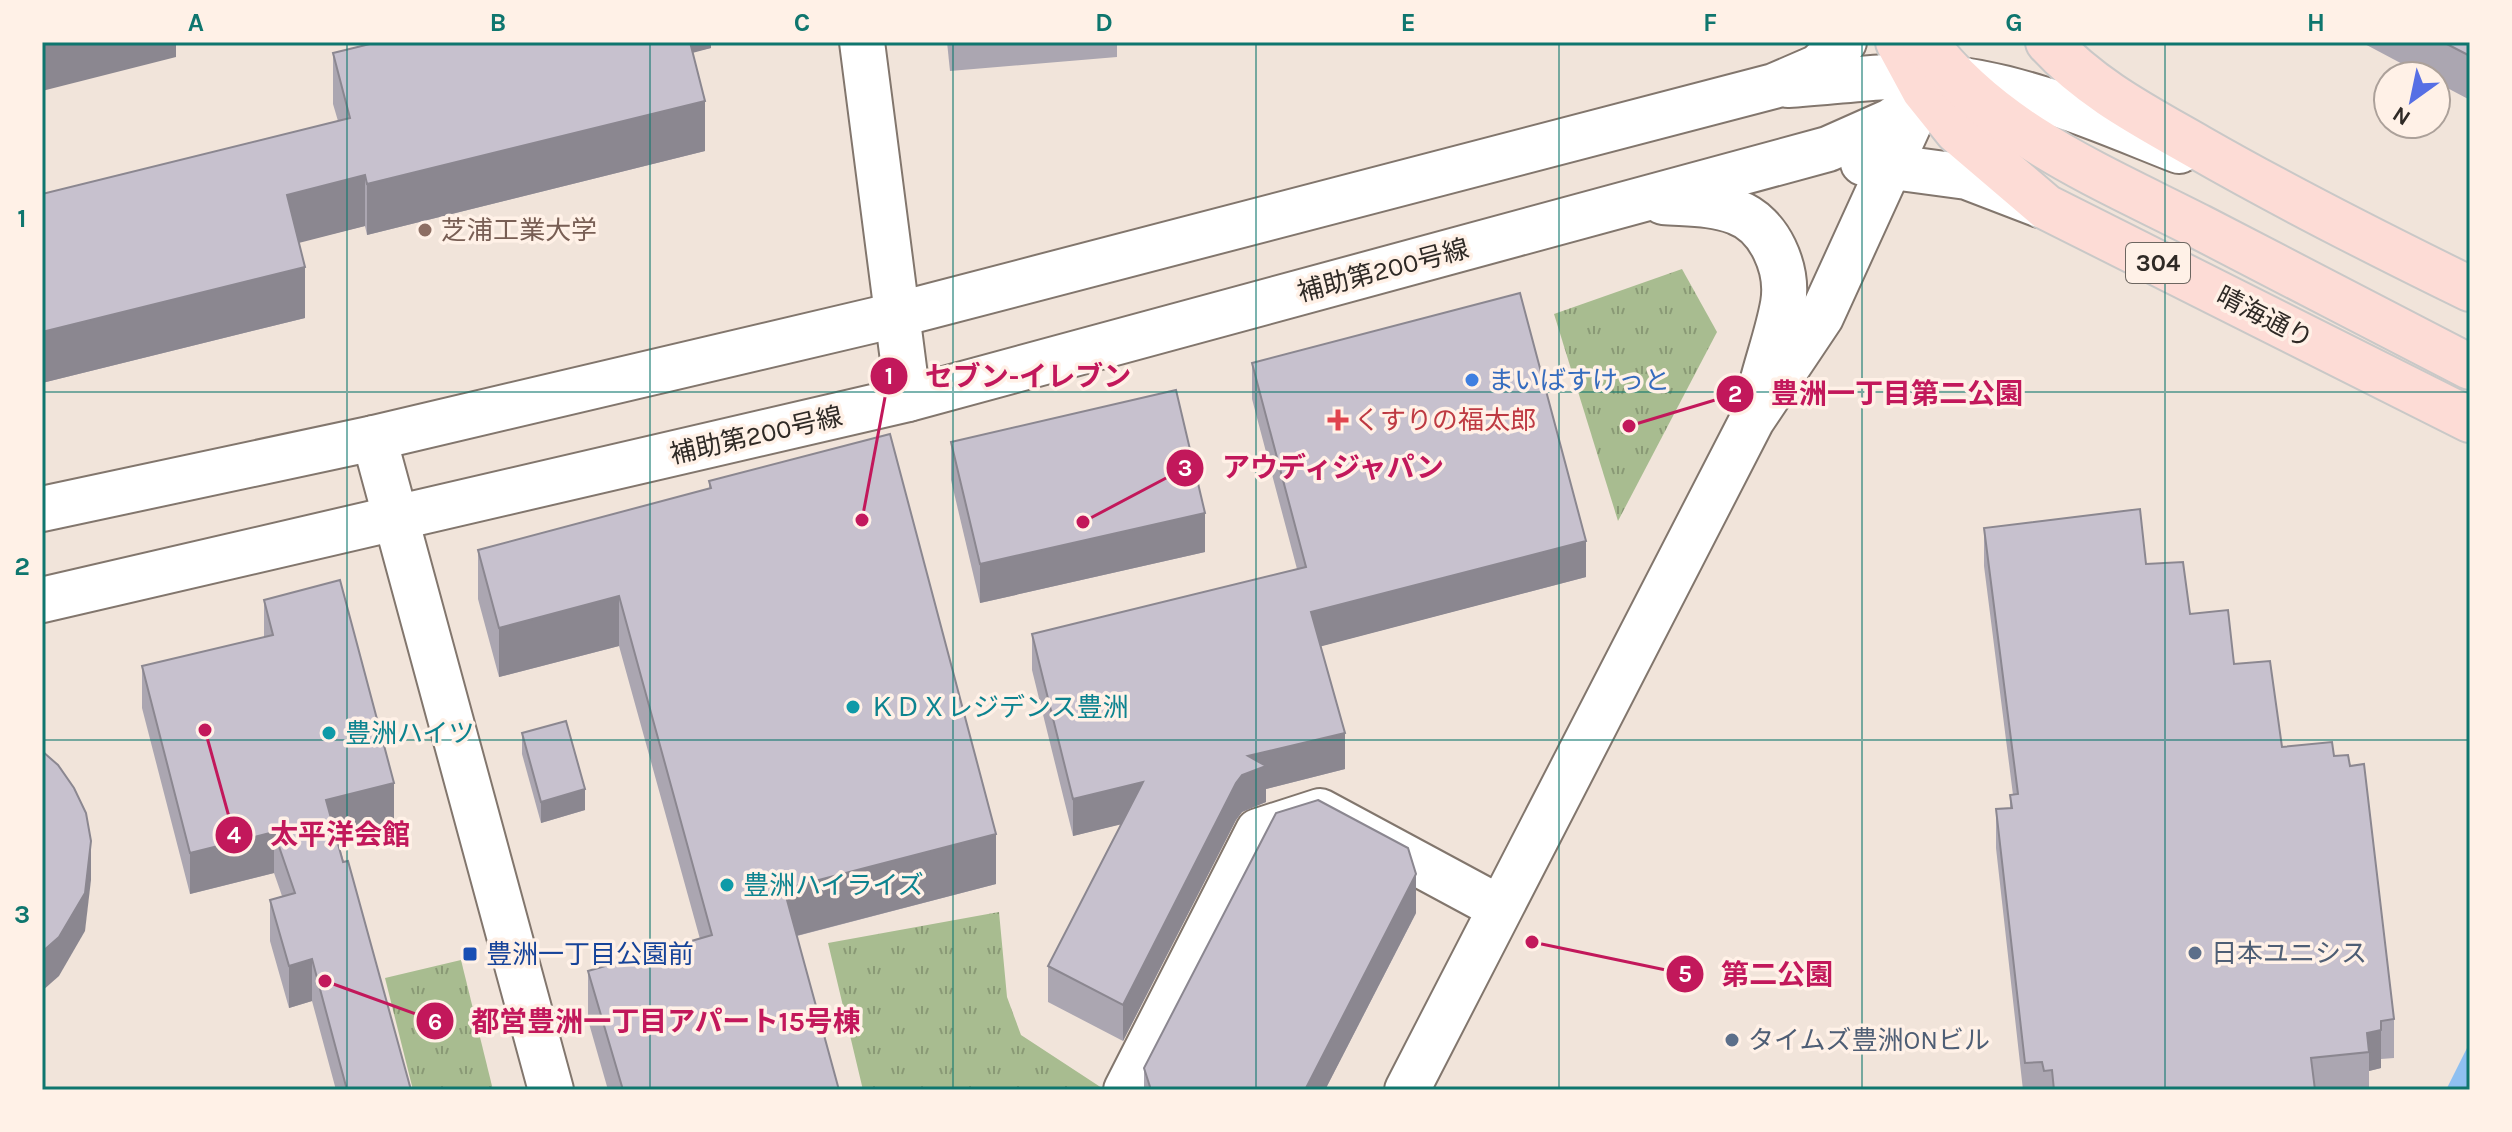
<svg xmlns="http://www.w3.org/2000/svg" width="2512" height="1132" viewBox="0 0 2512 1132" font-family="Karla,'Noto Sans JP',sans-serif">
	<defs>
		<pattern id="park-tufts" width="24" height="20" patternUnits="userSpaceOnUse" patternTransform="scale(2)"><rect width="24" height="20" fill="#a8bc90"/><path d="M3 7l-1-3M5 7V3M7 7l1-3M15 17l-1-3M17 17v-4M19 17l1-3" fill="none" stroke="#899975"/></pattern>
	</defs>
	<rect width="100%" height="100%" fill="#f1e4da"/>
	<!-- park -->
	<g fill="url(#park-tufts)">
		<path d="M1682 269 1717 332 1618 521 1554 314Z"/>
		<path d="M999 912 1007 997 1021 1035 1105 1090H863L828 943Z"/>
		<path d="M461 960 493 1090H413L385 978Z"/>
	</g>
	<!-- water -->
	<path fill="#8fc0f1" d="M2470 1042V1090H2446Z"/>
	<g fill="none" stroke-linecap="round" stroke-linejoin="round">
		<!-- minor casing -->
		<g stroke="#82766d" stroke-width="48">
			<g id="minor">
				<path d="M862 42 908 399"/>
				<path d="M1788 85C1836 82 1887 74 1935 77 2020 83 2100 120 2179 151"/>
				<path d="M1863 163 1967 177 2040 205"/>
				<path d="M1663 202C1687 204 1713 203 1736 212 1770 224 1789 269 1783 304 1778 332 1768 359 1761 387"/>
				<path d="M374 438 551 1090"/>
				<path d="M42 509 374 438 896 315 1774 86 1818 67 1844 42"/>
				<path d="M42 600 908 399 1828 149 1891 121 1920 101"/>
				<path d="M1126 1090 1258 831 1320 811 1500 908"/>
				<path d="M1407 1090 1752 420 1821 317 1921 98"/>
			</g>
		</g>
		<!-- major casing -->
		<g stroke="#c9c8c7" stroke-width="48">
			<g id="major">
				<path d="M1898 42 1924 90 1957 131 2046 207 2470 420"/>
				<path d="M1925 42C1993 133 2102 177 2200 227 2290 274 2380 320 2470 367"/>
				<path d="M2048 42C2091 89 2144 116 2198 147 2287 198 2378 244 2470 289"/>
			</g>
		</g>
		<!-- minor -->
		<use href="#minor" stroke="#fff" stroke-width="44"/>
		<!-- major -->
		<use href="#major" stroke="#fddcd6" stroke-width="44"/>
	</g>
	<!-- wall -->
	<g fill="#aba6b1">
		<path d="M711 42V48L693 52 705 151 367 235 365 226 299 242 305 318 42 383V194L338 121 333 104V53Z"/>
		<path d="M947 42H1117V57L950 71Z"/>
		<path d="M2361 42H2470V100L2436 82V76H2425Z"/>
		<path d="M1252 363 1586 577 1321 646 1345 769 1266 789V802L1242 812 1236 820 1123 1041 1048 1002V966L1121 824 1073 836 1032 670V634L1297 569 1252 399Z"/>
		<path d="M951 442 1205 552 980 603 951 480Z"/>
		<path d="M709 481 996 884 797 936 839 1090H608L588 1020V971L700 939 619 646 499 677 478 599V550L709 489Z"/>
		<path d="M1984 528 2146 564 2234 664 2282 747 2334 756 2394 1019V1058L2381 1059V1068L2369 1071V1090H2023L1996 848V809L2010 808V795H2013L1984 566Z"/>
		<path d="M264 600 394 824 337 838 411 1090H336L312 1001 289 1008 270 941V900L282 896 274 873 190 894 142 708V666L264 637Z"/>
		<path d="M522 733 585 810 541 823 522 754Z"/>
		<path d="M1416 913 1325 1090H1144V1068Z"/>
	</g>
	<!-- shaded-wall -->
	<g fill="#8b8790">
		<path d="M42 42H176V57L42 91Z"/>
		<path d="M681 42H711V48L681 56Z"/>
		<path d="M705 101V151L367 235V184Z"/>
		<path d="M365 175V226L287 246V195Z"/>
		<path d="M305 267V318L42 383V332Z"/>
		<path d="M1205 513V552L980 603V564Z"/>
		<path d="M1586 541V577L1311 649V612Z"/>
		<path d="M619 596V646L499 677V628Z"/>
		<path d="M1345 733V769L1266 789V802L1242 812 1236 820 1123 1041V1005L1248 756Z"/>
		<path d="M1143 782V819L1073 836V799Z"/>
		<path d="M394 783V824L326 841V800Z"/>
		<path d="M585 789V810L541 823V802Z"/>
		<path d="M274 832V873L190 894V853Z"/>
		<path d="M996 834V884L784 939V889Z"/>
		<path d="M91 841V880L85 931 59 976 42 991V952Z"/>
		<path d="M1416 874V913L1325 1090H1305Z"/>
		<path d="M312 959V1001L289 1008V966Z"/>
		<path d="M2381 1021V1068L2369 1071V1052L2367 1033Z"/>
	</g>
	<!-- building -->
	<g fill="#c7c1ce" stroke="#8b8790" stroke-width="2">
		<path d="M378 42H690L705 101 367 184 365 175 287 195 305 267 42 332V194L350 118 333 53Z"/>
		<path d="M2443 42H2470V56Z"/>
		<path d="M1520 293 1586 541 1311 612 1345 733 1248 756 1266 766 1242 775 1236 783 1123 1005 1048 966 1143 782 1073 799 1032 634 1306 567 1252 363Z"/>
		<path d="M1176 390 1205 513 980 564 951 442Z"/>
		<path d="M890 434 996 834 784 889 839 1090H623L588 971 712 935 619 596 499 628 478 550 711 488 709 481Z"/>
		<path d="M2140 509 2146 564 2183 562 2190 614 2228 610 2234 664 2270 661 2282 747 2332 742 2334 756 2348 755 2350 766 2364 764 2394 1019 2381 1021V1030L2367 1033 2369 1052 2311 1058 2315 1090H2054L2052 1070 2044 1071 2042 1062 2025 1063 1996 809 2012 808 2010 795 2018 794 1984 528Z"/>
		<path d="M340 580 394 783 326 800 343 862 348 861 411 1090H347L312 959 289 966 270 900 295 893 274 832 190 853 142 666 273 635 264 600Z"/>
		<path d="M566 721 585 789 541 802 522 733Z"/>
		<path d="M42 751 58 765 74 788 86 813 91 841 85 893 59 937 42 952Z"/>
		<path d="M1318 800 1408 848 1416 874 1305 1090H1151L1144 1068 1276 813Z"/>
	</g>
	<!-- grid -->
	<path fill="none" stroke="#0f766e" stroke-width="2" stroke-opacity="0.55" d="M347 42V1090M650 42V1090M953 42V1090M1256 42V1090M1559 42V1090M1862 42V1090M2165 42V1090M42 392H2470M42 740H2470"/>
	<!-- markers -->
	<circle fill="#8d6e63" stroke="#fff1e7" stroke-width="3" cx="425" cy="230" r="8"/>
	<circle fill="#3f7fe0" stroke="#fff1e7" stroke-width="3" cx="1472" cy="380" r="8"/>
	<path fill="#e0444e" stroke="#fff1e7" stroke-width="3" d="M1334 408h8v8h8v8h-8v8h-8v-8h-8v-8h8z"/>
	<g fill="#0f9aa8" stroke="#fff1e7" stroke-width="3">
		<circle cx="853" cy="707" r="8"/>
		<circle cx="329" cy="733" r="8"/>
		<circle cx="727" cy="885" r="8"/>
	</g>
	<g fill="#5c6f8a" stroke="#fff1e7" stroke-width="3">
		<circle cx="2195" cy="953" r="8"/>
		<circle cx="1732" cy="1040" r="8"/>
	</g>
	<rect fill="#1a4fb4" stroke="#fff1e7" stroke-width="3" x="462" y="946" width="16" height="16" rx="4"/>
	<g text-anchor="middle" stroke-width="7" stroke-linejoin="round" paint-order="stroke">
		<!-- shield labels -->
		<rect fill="#fff1e7" stroke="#6d6660" stroke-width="2" x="2126" y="243" width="64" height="40" rx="6"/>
		<g font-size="24" font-weight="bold" fill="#2f2a26">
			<text x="2158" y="271">304</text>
		</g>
		<!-- education labels -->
		<g font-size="26" fill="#785e54" stroke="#fff1e7" text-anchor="start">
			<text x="441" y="239">芝浦工業大学</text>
		</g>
		<!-- street labels -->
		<g font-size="26" fill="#2f2a26" stroke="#fff1e7">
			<text transform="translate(1383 270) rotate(-15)" y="9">補助第200号線</text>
			<text transform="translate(2265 317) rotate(27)" y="9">晴海通り</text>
			<text transform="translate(756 435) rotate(-13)" y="9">補助第200号線</text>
		</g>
		<!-- shop labels -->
		<g font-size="26" fill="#366cbe" stroke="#fff1e7" text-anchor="start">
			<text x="1488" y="389">まいばすけっと</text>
		</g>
		<!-- health labels -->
		<g font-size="26" fill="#be3a42" stroke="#fff1e7" text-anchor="start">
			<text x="1354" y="429">くすりの福太郎</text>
		</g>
		<!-- culture labels -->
		<g font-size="26" fill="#0d838f" stroke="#fff1e7" text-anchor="start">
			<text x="869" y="716">ＫＤＸレジデンス豊洲</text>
			<text x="345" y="742">豊洲ハイツ</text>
			<text x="743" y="894">豊洲ハイライズ</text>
		</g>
		<!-- service labels -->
		<g font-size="26" fill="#4e5e75" stroke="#fff1e7" text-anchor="start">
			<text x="2211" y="962">日本ユニシス</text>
			<text x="1748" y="1049">タイムズ豊洲ONビル</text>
		</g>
		<!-- transit labels -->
		<g font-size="26" fill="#164399" stroke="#fff1e7" text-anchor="start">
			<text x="486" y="963">豊洲一丁目公園前</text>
		</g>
	</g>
	<!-- callouts -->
	<path fill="none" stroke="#c2185b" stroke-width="3" d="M862 520L889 376M1629 426L1735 394M1083 522L1185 468M205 730L234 835M1532 942L1685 974M325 981L435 1021"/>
	<g fill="#c2185b" stroke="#fff1e7" stroke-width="3">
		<circle cx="862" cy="520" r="8"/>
		<circle cx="1629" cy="426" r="8"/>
		<circle cx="1083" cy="522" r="8"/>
		<circle cx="205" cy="730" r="8"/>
		<circle cx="1532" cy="942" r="8"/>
		<circle cx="325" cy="981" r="8"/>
		<circle cx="889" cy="376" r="20"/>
		<circle cx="1735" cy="394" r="20"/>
		<circle cx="1185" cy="468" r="20"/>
		<circle cx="234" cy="835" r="20"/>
		<circle cx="1685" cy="974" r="20"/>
		<circle cx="435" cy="1021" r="20"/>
	</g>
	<g font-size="24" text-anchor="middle" font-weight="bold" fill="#fff">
		<text x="889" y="384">1</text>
		<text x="1735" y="402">2</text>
		<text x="1185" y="476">3</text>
		<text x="234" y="843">4</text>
		<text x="1685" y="982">5</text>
		<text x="435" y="1030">6</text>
	</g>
	<g font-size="28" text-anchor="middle" font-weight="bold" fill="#c2185b" stroke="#fff1e7" stroke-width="7" stroke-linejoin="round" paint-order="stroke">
		<text x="1028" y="386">セブン-イレブン</text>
		<text x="1897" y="403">豊洲一丁目第二公園</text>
		<text x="1333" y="477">アウディジャパン</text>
		<text x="340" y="844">太平洋会館</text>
		<text x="1777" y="984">第二公園</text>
		<text x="666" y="1031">都営豊洲一丁目アパート15号棟</text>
	</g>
	<!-- border -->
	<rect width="2512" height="1132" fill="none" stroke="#fff1e7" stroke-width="88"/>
	<!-- north arrow -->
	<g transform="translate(2412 100) rotate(213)"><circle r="38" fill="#fff1e7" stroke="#aca19a" stroke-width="2"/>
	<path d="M0-6L14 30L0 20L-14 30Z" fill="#566fe5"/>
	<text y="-12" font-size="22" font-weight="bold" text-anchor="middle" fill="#2f2a26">N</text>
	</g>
	<rect x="44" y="44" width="2424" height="1044" fill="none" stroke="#0f766e" stroke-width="3"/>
	<g font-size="26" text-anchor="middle" font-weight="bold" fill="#0f766e">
		<text x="196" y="31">A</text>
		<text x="498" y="31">B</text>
		<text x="802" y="31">C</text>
		<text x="1104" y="31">D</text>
		<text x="1408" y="31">E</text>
		<text x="1710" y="31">F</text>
		<text x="2014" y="31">G</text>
		<text x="2316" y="31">H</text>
		<text x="22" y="227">1</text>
		<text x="22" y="575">2</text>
		<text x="22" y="923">3</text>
	</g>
</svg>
